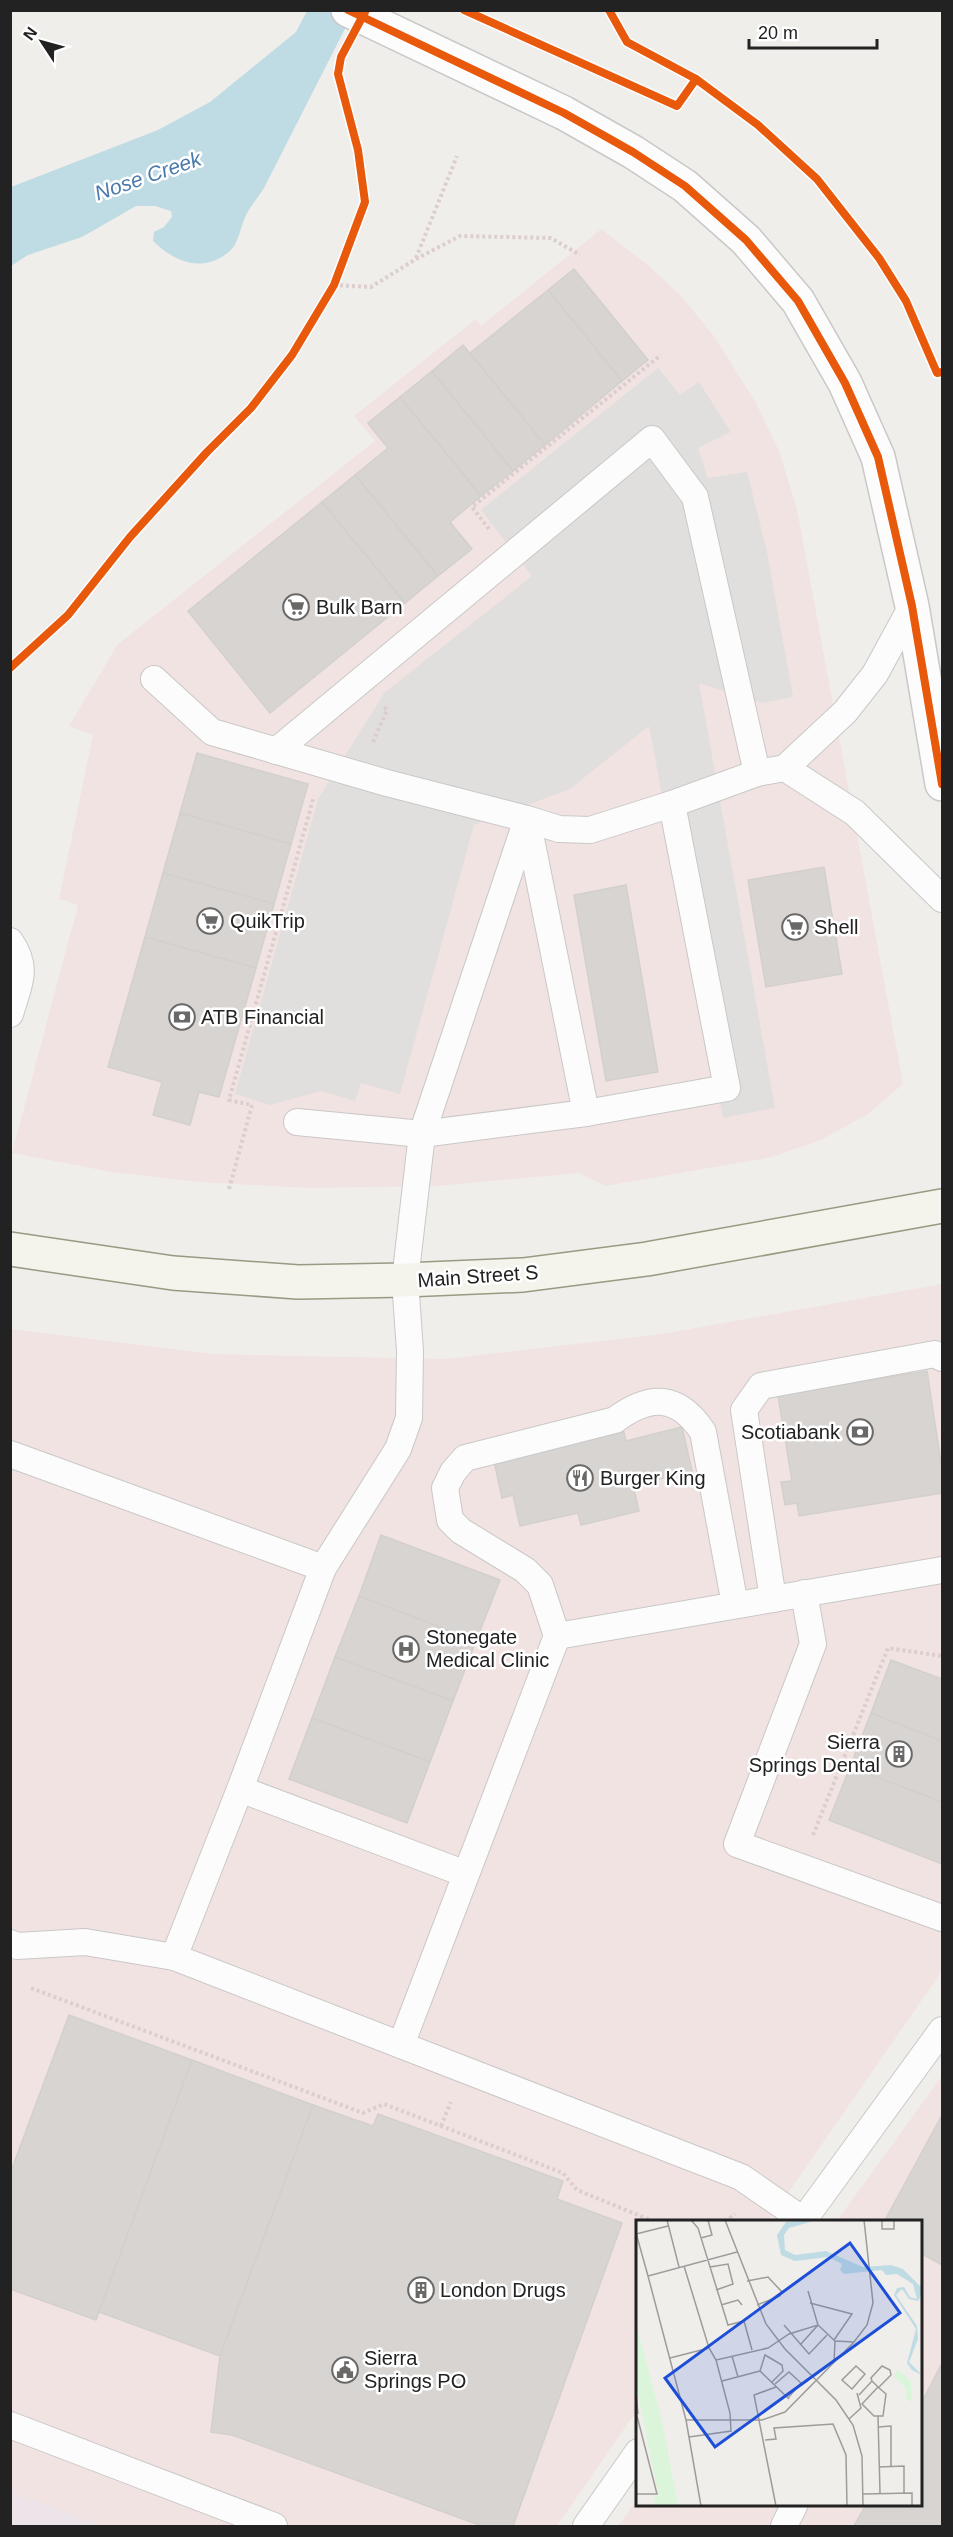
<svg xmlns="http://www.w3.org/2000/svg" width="953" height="2537" viewBox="0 0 953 2537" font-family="Helvetica,sans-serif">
	<rect width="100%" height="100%" fill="#f0eeeb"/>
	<!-- commercial -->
	<g fill="#f1e3e1">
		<path d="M601 229 648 265 681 296 714 336 756 403 779 451 797 509 903 1084 868 1114 821 1140 772 1157 605 1186 579 1173 437 1186 308 1188 199 1182 112 1172 12 1153 78 905 59 899 93 735 69 726 118 644 375 441 354 416 476 319 481 326Z"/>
		<path d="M942 1284V1971L768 2222H638V2409L557 2526H103L11 2492 10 1329 213 1354 446 1359 662 1334Z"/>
		<path d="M942 2076V2526H618L638 2498V2506H922V2222H836Z"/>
	</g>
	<!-- industrial -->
	<path fill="#ede4e9" d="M11 2492 103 2526H11Z"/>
	<!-- parking -->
	<path fill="#e0dfde" d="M658 368 680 395 699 382 731 432 698 448 708 478 747 472 767 552 793 697 762 703 699 683 775 1108 723 1118 649 726 570 789 474 825 400 1094 361 1083 355 1101 321 1091 270 1105 235 1094 318 799 384 693 532 576 481 510Z"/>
	<!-- water -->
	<path fill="#bfdbe3" d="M307 11H354L264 188C258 197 251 206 246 215 241 225 239 242 231 250 205 274 175 263 153 241L154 232 164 227 172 217 171 211 155 206H136L82 237 28 255 11 266V187L158 130 210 102 296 32Z"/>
	<!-- building -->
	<g fill="#d7d4d2" stroke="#d3d0cc" stroke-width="1.5">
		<path d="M574 269 648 360 622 381 548 290Z"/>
		<path d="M548 290 622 381 545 445 470 353Z"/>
		<path d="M463 345 545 445 513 471 432 371Z"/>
		<path d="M432 371 513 471 481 496 400 397Z"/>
		<path d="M400 397 481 496 450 522 472 549 438 576 355 475 388 448 368 423Z"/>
		<path d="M355 475 438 576 405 603 322 502Z"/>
		<path d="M322 502 405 603 270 713 188 611Z"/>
		<path d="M197 753 308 784 291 844 180 813Z"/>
		<path d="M180 813 291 844 274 904 163 873Z"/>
		<path d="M824 867 842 974 766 987 748 880Z"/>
		<path d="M163 873 274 904 256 968 145 937Z"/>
		<path d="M626 885 658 1072 606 1081 574 895Z"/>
		<path d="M145 937 256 968 219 1097 199 1092 190 1125 153 1115 162 1082 108 1067Z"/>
		<path d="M927 1371 942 1469V1493L799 1516 797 1503 785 1505 781 1482 792 1481 778 1395Z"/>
		<path d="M682 1427 692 1471 633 1485 639 1511 581 1525 578 1513 520 1526 513 1495 502 1498 494 1461 623 1429 626 1441Z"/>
		<path d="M381 1535 500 1580 476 1641 359 1596Z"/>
		<path d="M359 1596 476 1641 453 1701 335 1657Z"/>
		<path d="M335 1657 453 1701 430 1762 312 1718Z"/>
		<path d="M891 1660 942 1679V1741L871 1713Z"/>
		<path d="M871 1713 942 1741V1802L850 1767Z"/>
		<path d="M312 1718 430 1762 407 1823 289 1779Z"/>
		<path d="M850 1767 942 1802V1864L829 1820Z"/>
		<path d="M69 2015 192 2060 96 2320 10 2289V2174Z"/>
		<path d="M192 2060 313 2105 220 2356 99 2312Z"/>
		<path d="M313 2105 373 2126 378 2114 563 2181 557 2199 622 2223 513 2526H482L232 2435 211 2432 220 2356Z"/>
		<path d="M942 2115V2265L922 2254V2222H884Z"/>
		<path d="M942 2363V2526H854L865 2506H922V2402Z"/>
	</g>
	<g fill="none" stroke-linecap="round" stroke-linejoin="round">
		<!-- service casing -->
		<g stroke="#c9c8c7" stroke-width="28">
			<g id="service">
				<path d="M154 679 212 732 387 783 527 819 586 1113"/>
				<path d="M276 751 652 439 695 497 757 773"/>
				<path d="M785 768 855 813 942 899"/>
				<path d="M10 941C29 968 19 984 10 1014"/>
				<path d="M297 1122 422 1134 586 1113 727 1088 672 804"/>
				<path d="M10 1454 323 1568"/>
				<path d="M804 1593 813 1644 737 1844 942 1918"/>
				<path d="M773 1599 744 1410 761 1386 935 1354 942 1358"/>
				<path d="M557 1636 942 1570"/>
				<path d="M240 1789 466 1874"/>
				<path d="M10 1943 17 1946 85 1942 174 1957"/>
				<path d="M401 2045 557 1636 540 1585 525 1570 461 1531 450 1520 445 1488 453 1472 465 1458 615 1420C650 1394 678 1394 703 1432L735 1605"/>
				<path d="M802 2222 942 2030"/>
				<path d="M806 2222 741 2177 174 1957 240 1789 323 1568 398 1449 409 1418 410 1351 405 1280 422 1134 527 819 559 829 590 830 672 804 757 773 785 768 845 712 875 674 912 606"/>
				<path d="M10 2425 274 2526"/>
				<path d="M586 2526 638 2452"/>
				<path d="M784 2526 794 2506"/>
			</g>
		</g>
		<!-- tertiary casing -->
		<g stroke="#c9c8c7" stroke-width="36">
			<path id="tertiary" d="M348 10 564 113 633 152 685 186 746 240 798 301 845 383 878 457 912 606 942 784"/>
		</g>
		<!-- secondary casing -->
		<g stroke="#999a82" stroke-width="36">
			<path id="secondary" d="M10 1249 173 1273 298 1282 405 1280 523 1275 647 1259 942 1206"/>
		</g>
		<!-- path -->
		<g stroke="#dccecd" stroke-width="4" stroke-dasharray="3 3" stroke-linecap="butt">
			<path d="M416 258 457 156"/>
			<path d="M334 285 371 287 416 259 460 236 551 238 580 255"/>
			<path d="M489 529 472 507 661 355"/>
			<path d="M373 742 387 710 383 705"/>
			<path d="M229 1189 252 1105 229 1100 314 796"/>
			<path d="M813 1835 888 1648 942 1656"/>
			<path d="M31 1988 363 2113 384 2104 563 2173 577 2190 655 2222"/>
			<path d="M441 2126 451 2102"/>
			<path d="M725 2222 735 2214"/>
		</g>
		<!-- service -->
		<use href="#service" stroke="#fdfcfc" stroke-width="26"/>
		<!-- tertiary -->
		<use href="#tertiary" stroke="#fdfcfc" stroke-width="33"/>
		<!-- secondary -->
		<use href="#secondary" stroke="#f4f4ed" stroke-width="33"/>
		<!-- cycleway casing -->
		<g stroke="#fff" stroke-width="11">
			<g id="cycleway">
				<path d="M348 10 564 113 633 152 685 186 746 240 798 301 845 383 878 457 912 606 942 784"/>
				<path d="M464 10 677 106 696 79"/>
				<path d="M609 10 627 42 696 79 758 125 817 179 879 258 906 301 937 373 942 372"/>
				<path d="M10 668 68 615 130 537 207 452 251 408 292 355 334 285 365 202 358 150 338 74 341 57 366 10"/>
			</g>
		</g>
		<!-- cycleway -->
		<use href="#cycleway" stroke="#e8590c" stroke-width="8"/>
	</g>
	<!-- icons -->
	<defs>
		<g id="supermarket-ring" transform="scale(1.35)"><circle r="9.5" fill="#fff" stroke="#6a6968" stroke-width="1.5"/><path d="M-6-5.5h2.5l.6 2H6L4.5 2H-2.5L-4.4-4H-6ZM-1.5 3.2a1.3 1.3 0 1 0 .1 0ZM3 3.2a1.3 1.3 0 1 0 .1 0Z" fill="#6a6968"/></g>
		<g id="bank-ring" transform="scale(1.35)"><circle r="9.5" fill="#fff" stroke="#6a6968" stroke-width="1.5"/><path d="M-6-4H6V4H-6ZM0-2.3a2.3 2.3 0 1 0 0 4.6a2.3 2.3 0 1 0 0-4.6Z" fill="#6a6968"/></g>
		<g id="restaurant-ring" transform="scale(1.35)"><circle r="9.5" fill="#fff" stroke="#6a6968" stroke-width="1.5"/><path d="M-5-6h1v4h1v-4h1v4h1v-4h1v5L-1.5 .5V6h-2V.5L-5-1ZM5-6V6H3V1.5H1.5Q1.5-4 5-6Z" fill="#6a6968"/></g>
		<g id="hospital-ring" transform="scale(1.35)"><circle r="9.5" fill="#fff" stroke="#6a6968" stroke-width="1.5"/><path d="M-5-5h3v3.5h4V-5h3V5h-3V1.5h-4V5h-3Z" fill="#6a6968"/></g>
		<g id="building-ring" transform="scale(1.35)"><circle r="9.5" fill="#fff" stroke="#6a6968" stroke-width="1.5"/><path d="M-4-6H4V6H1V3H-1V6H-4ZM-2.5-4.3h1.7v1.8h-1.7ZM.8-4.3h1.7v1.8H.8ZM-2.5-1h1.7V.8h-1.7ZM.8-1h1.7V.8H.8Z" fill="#6a6968"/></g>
		<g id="civic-ring" transform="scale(1.35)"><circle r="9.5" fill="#fff" stroke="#6a6968" stroke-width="1.5"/><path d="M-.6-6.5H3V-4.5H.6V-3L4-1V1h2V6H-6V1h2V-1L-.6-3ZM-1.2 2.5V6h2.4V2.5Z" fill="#6a6968"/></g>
	</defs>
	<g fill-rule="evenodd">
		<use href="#supermarket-ring" x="296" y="607"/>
		<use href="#supermarket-ring" x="210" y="921"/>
		<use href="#supermarket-ring" x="795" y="927"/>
		<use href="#bank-ring" x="182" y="1017"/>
		<use href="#bank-ring" x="860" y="1432"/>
		<use href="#restaurant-ring" x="580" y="1478"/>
		<use href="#hospital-ring" x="406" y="1649"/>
		<use href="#building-ring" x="899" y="1754"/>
		<use href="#building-ring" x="421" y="2290"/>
		<use href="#civic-ring" x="345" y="2370"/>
	</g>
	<g text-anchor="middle" stroke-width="5" stroke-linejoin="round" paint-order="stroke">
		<!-- poi labels -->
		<g font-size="20" fill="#222" stroke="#fff" text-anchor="start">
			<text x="316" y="614">Bulk Barn</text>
			<text x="230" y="928">QuikTrip</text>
			<text x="814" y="934">Shell</text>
			<text x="201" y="1024">ATB Financial</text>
			<text x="840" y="1439" text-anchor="end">Scotiabank</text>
			<text x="600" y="1485">Burger King</text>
			<text x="426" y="1644">Stonegate<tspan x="426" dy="23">Medical Clinic</tspan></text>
			<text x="880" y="1749" text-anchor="end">Sierra<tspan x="880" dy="23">Springs Dental</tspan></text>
			<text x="440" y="2297">London Drugs</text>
			<text x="364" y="2365">Sierra<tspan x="364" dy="23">Springs PO</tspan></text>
		</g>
		<!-- street labels -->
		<g font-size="20" fill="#222" stroke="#fff">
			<text transform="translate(478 1276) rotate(-4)" y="7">Main Street S</text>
		</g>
		<!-- water labels -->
		<g font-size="21" font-style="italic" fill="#4a7aab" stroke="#fff">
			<text transform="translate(148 176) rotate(-19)" y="7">Nose Creek</text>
		</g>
	</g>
	<!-- overview -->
	<g transform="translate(636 2220)">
		<rect width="286" height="286" fill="#f0eeeb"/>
		<path d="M0 104 26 201 42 286H19L18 277H23L0 164ZM262 150 275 161 276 182 270 179V168L257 156Z" fill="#daf5da"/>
		<path d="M181 0 153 8 148 15 149 30 159 35 190 31 227 47 255 45 267 49 285 67 286 74 282 81 273 79 266 69 260 75 281 106 282 119 273 142 286 155 276 150 271 143 280 109 258 75 261 68 268 67 274 77 281 79 277 64 261 54 250 55 246 50 208 54 204 50 206 44 192 37 159 41 145 35 141 15 150 2Z" fill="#bfdbe3"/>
		<path fill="none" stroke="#9e9c9b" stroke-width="1.5" d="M31 0 43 47M55 0 62 8 92 105 108 101 116 130M89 0 130 104 149 129 200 180 217 205 226 236 227 286M246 0V9H258V0M0 13 12 56M0 14 32 6M65 18 76 15 72 0M48 46 73 128 80 140M74 47 92 44 97 64 80 70M111 61 132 57 146 72 144 76 121 85M174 83 216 94 198 120M85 85 102 80 106 85M148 105 173 134 191 115M164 125 182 105 172 71M96 136 102 157M34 138 73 128M198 143 199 121M220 146 229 154 216 169 206 160ZM124 151 129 135 146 145 147 151 136 162M124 151 153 179M86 161 124 151M236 161 235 158 246 146 254 150 255 155 243 167M139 164 153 152 165 163 152 178M0 173 2 194M223 175 236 161 242 167 226 184 238 196H247L250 174 242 167M0 192 21 274H0M242 196 244 273M213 199 225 188 221 173M50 200H126L149 192 218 122 231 105 237 83 228 0M242 207 255 206V246M53 217 95 211 94 193 80 140 132 128 153 114 182 105 199 121 218 122M129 220 140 219 138 208 197 204 210 235 211 286M243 247 268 246V273M227 274 276 273V286M65 286 50 200 12 56 101 32M140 286 118 175 140 167"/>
		<path fill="#1d4ed8" fill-opacity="0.15" stroke="#1d4ed8" stroke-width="3" d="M214 23 264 93 79 227 29 158Z"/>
		<rect width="286" height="286" fill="none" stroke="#222" stroke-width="3"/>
	</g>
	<!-- border -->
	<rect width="953" height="2537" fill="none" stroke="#222222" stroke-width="24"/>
	<!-- north arrow -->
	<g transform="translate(42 42) rotate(306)" stroke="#ffffff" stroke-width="4.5" paint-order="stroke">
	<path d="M0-4.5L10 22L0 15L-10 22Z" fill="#222222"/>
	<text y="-9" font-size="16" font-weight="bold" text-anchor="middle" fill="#222222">N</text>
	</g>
	<!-- scale -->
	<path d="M749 39v9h128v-9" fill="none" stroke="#222222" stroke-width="3"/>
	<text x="758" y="39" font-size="18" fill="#222222" stroke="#ffffff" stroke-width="4.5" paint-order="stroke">20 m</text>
</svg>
